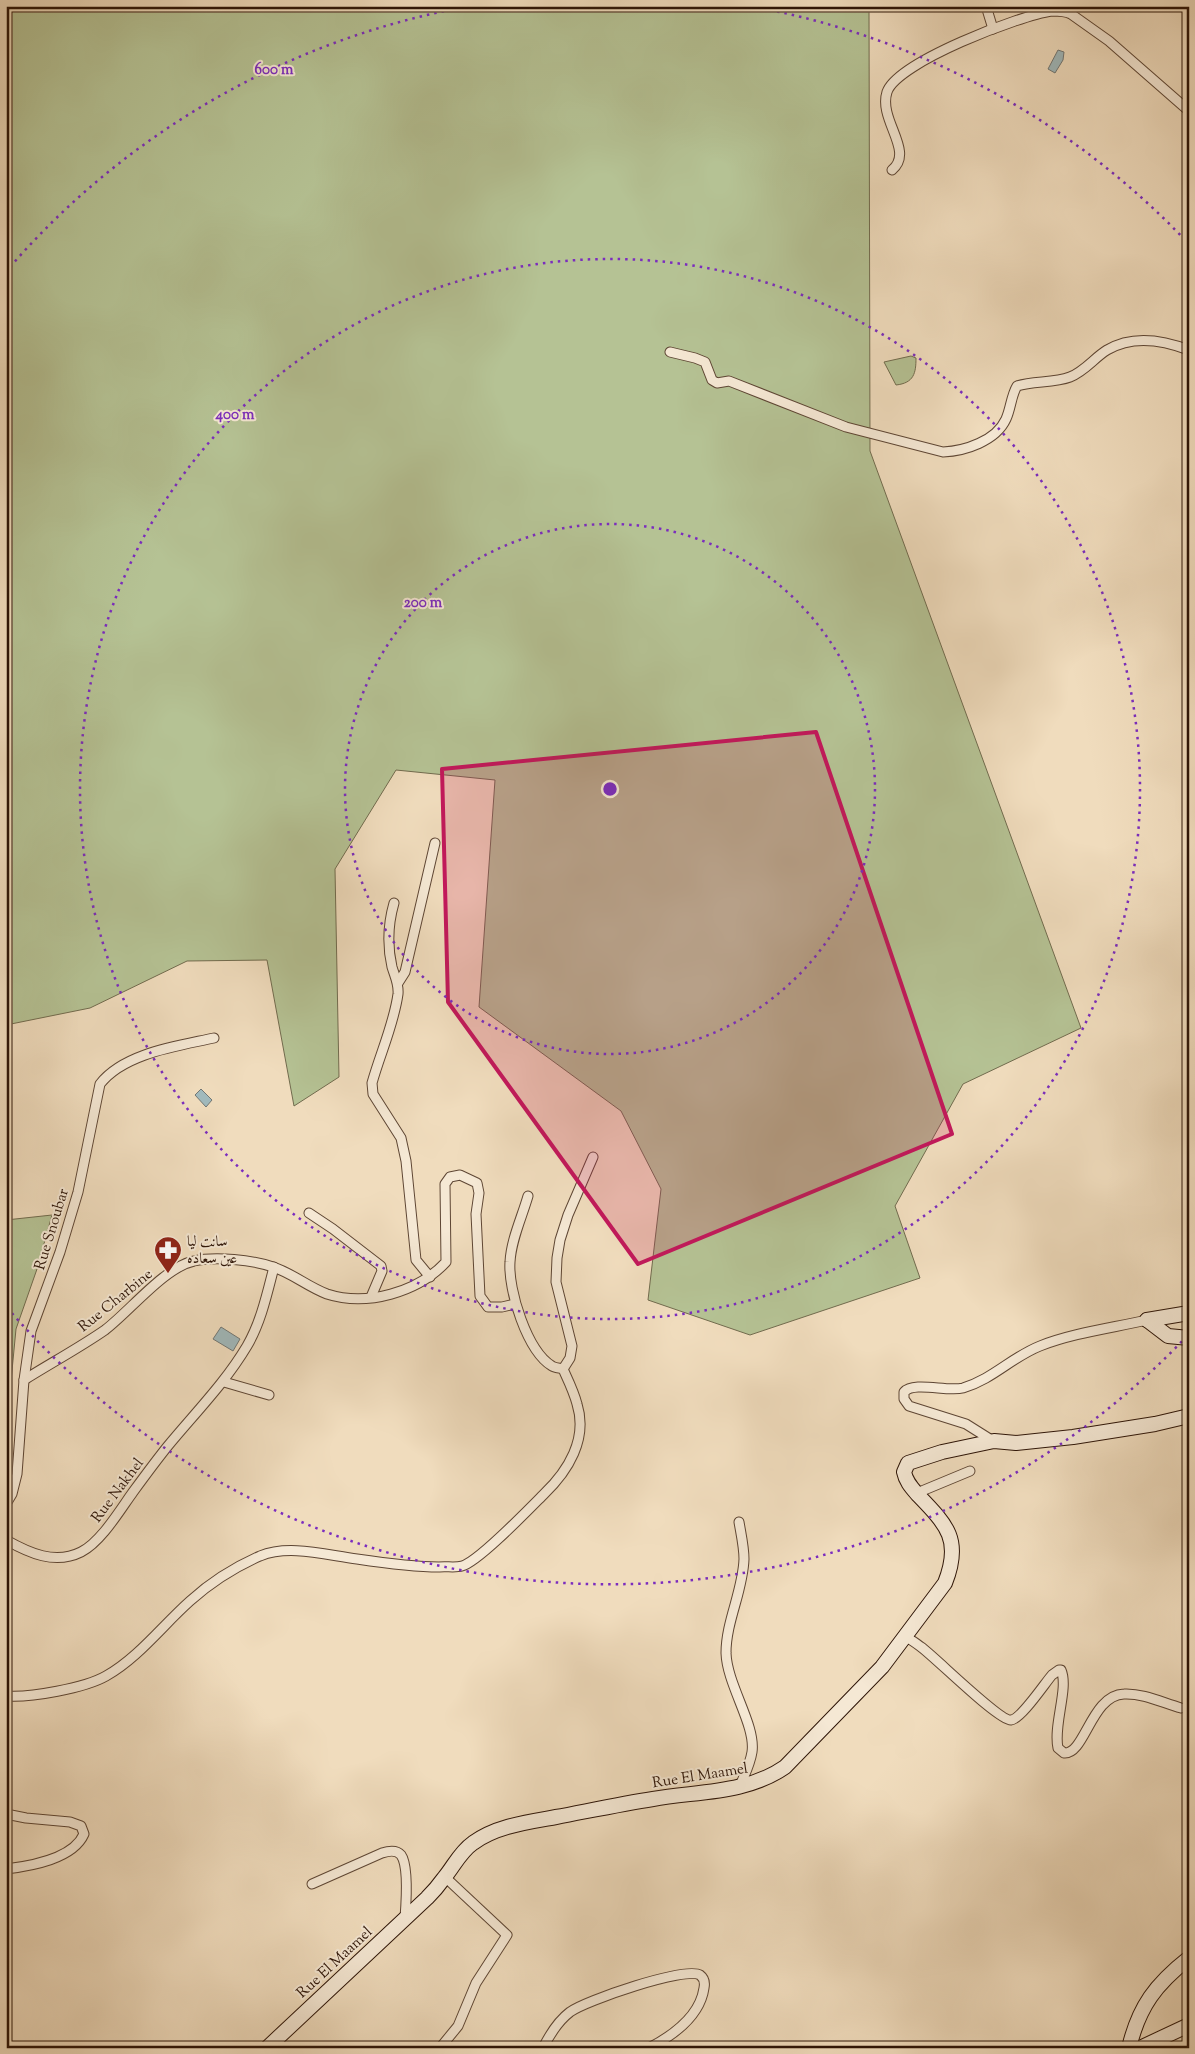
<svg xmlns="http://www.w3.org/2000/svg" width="1195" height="2054" viewBox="0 0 1195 2054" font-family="'Sorts Mill Goudy',Amiri,serif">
	<rect width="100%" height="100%" fill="#f0dcbd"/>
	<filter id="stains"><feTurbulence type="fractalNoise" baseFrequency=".004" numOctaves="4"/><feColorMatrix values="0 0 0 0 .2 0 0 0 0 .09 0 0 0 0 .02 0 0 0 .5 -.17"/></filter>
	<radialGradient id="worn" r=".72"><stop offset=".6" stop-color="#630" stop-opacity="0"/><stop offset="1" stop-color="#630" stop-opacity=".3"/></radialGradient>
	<!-- green -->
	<g fill="#b5c294" stroke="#716b4e">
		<path d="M6 6H869L870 451 1081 1028 963 1084 895 1206 920 1278 750 1335 648 1300 661 1189 621 1111 479 1007 495 780 396 770 335 869 339 1077 294 1106 267 960 187 961 90 1008 6 1025Z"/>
		<path d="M911 356 916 358C916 373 914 383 896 385L884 362Z"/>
		<path d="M52 1215 37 1269 16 1329 11 1381 6 1382V1220Z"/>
	</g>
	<!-- water -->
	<g fill="#a0b9bc" stroke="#727774">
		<path d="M1058 50 1064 52 1063 60 1055 73 1048 69Z"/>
		<path d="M201 1089 212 1100 206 1107 195 1095Z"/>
		<path d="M221 1327 240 1339 233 1351 213 1339Z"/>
	</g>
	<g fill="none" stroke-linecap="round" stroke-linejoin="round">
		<!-- street casing -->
		<g stroke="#5e4634" stroke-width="11">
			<g id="street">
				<path d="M986 6 993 29"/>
				<path d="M892 170C915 151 878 120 887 92 897 62 1021 15 1052 11 1060 11 1065 11 1071 14L1109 41 1189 111"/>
				<path d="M670 352 695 358 705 362 712 380 717 383 729 381 846 427 943 452C965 451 996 441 1006 419 1011 408 1011 396 1017 386 1034 381 1054 383 1070 377 1085 371 1094 358 1107 350 1132 335 1163 340 1189 350"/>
				<path d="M394 903C388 924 387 945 392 967 395 977 399 984 398 994 394 1024 380 1054 372 1083L373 1094 401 1138 406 1161 416 1260 430 1277"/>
				<path d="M398 983 405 972 435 843"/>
				<path d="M309 1213 333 1229 381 1266 382 1271 371 1297"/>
				<path d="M563 1369 570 1358 572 1346 556 1282 557 1258 560 1240 568 1215 593 1157"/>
				<path d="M24 1380C51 1363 79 1348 105 1330 130 1311 165 1267 194 1261 215 1256 253 1260 273 1267 292 1273 308 1287 327 1294 367 1307 418 1292 446 1262L445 1184 450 1177 460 1175 477 1183 479 1193 476 1214 480 1296 488 1307H502L515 1304"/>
				<path d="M224 1382 269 1395"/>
				<path d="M993 1441 966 1424 909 1406 904 1399V1392C914 1381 947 1392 963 1388 993 1379 1012 1357 1040 1346 1073 1333 1112 1328 1147 1320"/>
				<path d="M917 1493 970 1471"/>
				<path d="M6 1504 12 1494 17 1474 24 1380 31 1331 60 1252 78 1192 100 1084C124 1053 178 1046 214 1038"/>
				<path d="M739 1522C741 1534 744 1547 744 1559 743 1591 726 1621 726 1653 727 1685 756 1725 752 1752 750 1765 744 1776 739 1788"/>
				<path d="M6 1540C29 1553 55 1565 81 1552 101 1542 120 1510 133 1492 144 1477 155 1462 167 1447 195 1413 225 1383 247 1346 261 1322 267 1294 274 1267"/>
				<path d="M905 1636C911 1640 916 1643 921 1647 935 1657 999 1721 1011 1720 1021 1719 1045 1683 1052 1675L1059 1670H1061C1069 1688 1053 1725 1058 1748L1064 1753C1085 1755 1091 1695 1124 1694 1143 1693 1163 1703 1181 1708"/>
				<path d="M6 1696C30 1698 85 1688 106 1676 138 1658 162 1626 190 1601 210 1583 235 1567 260 1556 289 1544 326 1555 357 1559 384 1563 411 1567 439 1567 446 1566 455 1568 462 1566 478 1562 529 1509 544 1494 568 1471 588 1439 577 1404 574 1392 568 1380 563 1369 560 1368 555 1368 552 1366 527 1351 508 1290 510 1262 511 1240 522 1217 528 1196"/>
				<path d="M6 1814 26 1818 70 1822 81 1826 84 1834C73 1859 31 1866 6 1869"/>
				<path d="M312 1884 382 1853C388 1851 396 1849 401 1855 409 1866 406 1905 405 1918"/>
				<path d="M440 2048 458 2026 476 1983 507 1935 445 1877"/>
				<path d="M543 2048C550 2034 558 2021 570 2012 584 2001 686 1966 700 1975 704 1978 705 1983 704 1988 700 2016 672 2036 649 2048"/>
			</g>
		</g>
		<!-- secondary casing -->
		<g stroke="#2d1407" stroke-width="16">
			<g id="secondary">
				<path d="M1147 1320 1168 1336 1189 1338"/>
				<path d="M1147 1320 1189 1313"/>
				<path d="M267 2048 427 1898C433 1892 439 1885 444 1878 454 1866 460 1852 473 1843 496 1826 528 1822 556 1817 588 1811 621 1804 653 1799 698 1791 746 1794 785 1767L882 1667 945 1583C962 1540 947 1525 918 1495 912 1488 906 1482 904 1472L908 1463 942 1452 994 1441 1016 1443 1073 1437 1155 1424 1189 1416"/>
				<path d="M1129 2048C1139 2006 1156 1984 1189 1958"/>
				<path d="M1140 2048 1189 2025"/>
			</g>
		</g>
		<!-- street -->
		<use href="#street" stroke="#f5e8d4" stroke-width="9"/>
		<!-- secondary -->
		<use href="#secondary" stroke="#f5e8d4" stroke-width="14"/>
	</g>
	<!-- marked area -->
	<path fill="#c2185b" fill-opacity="0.2" stroke="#c2185b" stroke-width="4" stroke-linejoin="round" d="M816 732 952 1134 638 1264 448 1002 442 769Z"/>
	<!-- distance rings -->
	<g fill="none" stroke="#7b2cbf" stroke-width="2.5" stroke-dasharray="2.5 5">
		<circle cx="610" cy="789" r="265"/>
		<circle cx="610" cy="789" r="530"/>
		<path d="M1187 1336A795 795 0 0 1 10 1311M10 267A795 795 0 0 1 465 7M755 7A795 795 0 0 1 1187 242"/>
	</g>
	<!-- icons -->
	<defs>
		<g id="pharmacy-pin" transform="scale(1.4375)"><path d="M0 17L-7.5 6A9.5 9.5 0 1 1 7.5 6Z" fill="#8f2418" stroke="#f5e8d4"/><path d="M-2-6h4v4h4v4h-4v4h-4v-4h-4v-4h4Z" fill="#fff"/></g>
	</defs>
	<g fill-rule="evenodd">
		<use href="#pharmacy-pin" x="168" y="1250"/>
	</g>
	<g text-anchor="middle" stroke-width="4" stroke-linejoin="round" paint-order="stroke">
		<!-- street labels -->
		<g font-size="15" fill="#2d1407" stroke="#f5e8d4">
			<text transform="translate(51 1229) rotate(-73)" y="5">Rue Snoubar</text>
			<text transform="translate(115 1300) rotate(-39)" y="5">Rue Charbine</text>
			<text transform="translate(117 1490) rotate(-53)" y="5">Rue Nakhel</text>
			<text transform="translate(700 1775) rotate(-9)" y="5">Rue El Maamel</text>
			<text transform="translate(334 1962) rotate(-43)" y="5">Rue El Maamel</text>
		</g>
		<!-- poi labels -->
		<g font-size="15" fill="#2d1407" stroke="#f5e8d4" text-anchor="start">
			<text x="187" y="1246">سانت ليا<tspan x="187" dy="17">عين سعاده</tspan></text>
		</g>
	</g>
	<circle cx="610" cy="789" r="8" fill="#7b2cbf" stroke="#f5e8d4" stroke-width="2.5"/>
	<g font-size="15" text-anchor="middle" font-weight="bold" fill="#7b2cbf" stroke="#f5e8d4" stroke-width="4" stroke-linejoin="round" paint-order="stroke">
		<text x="274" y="74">600 m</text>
		<text x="235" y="419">400 m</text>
		<text x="423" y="607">200 m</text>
	</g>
	<!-- margin -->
	<rect width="1195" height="2054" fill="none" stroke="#f0dcbd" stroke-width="25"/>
	<rect x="8" y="8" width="1180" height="2039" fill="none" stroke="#2d1407" stroke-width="2.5"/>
	<rect x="12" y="12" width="1170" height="2029" fill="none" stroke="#2d1407"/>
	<rect width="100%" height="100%" filter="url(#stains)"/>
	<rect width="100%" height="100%" fill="url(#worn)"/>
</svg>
